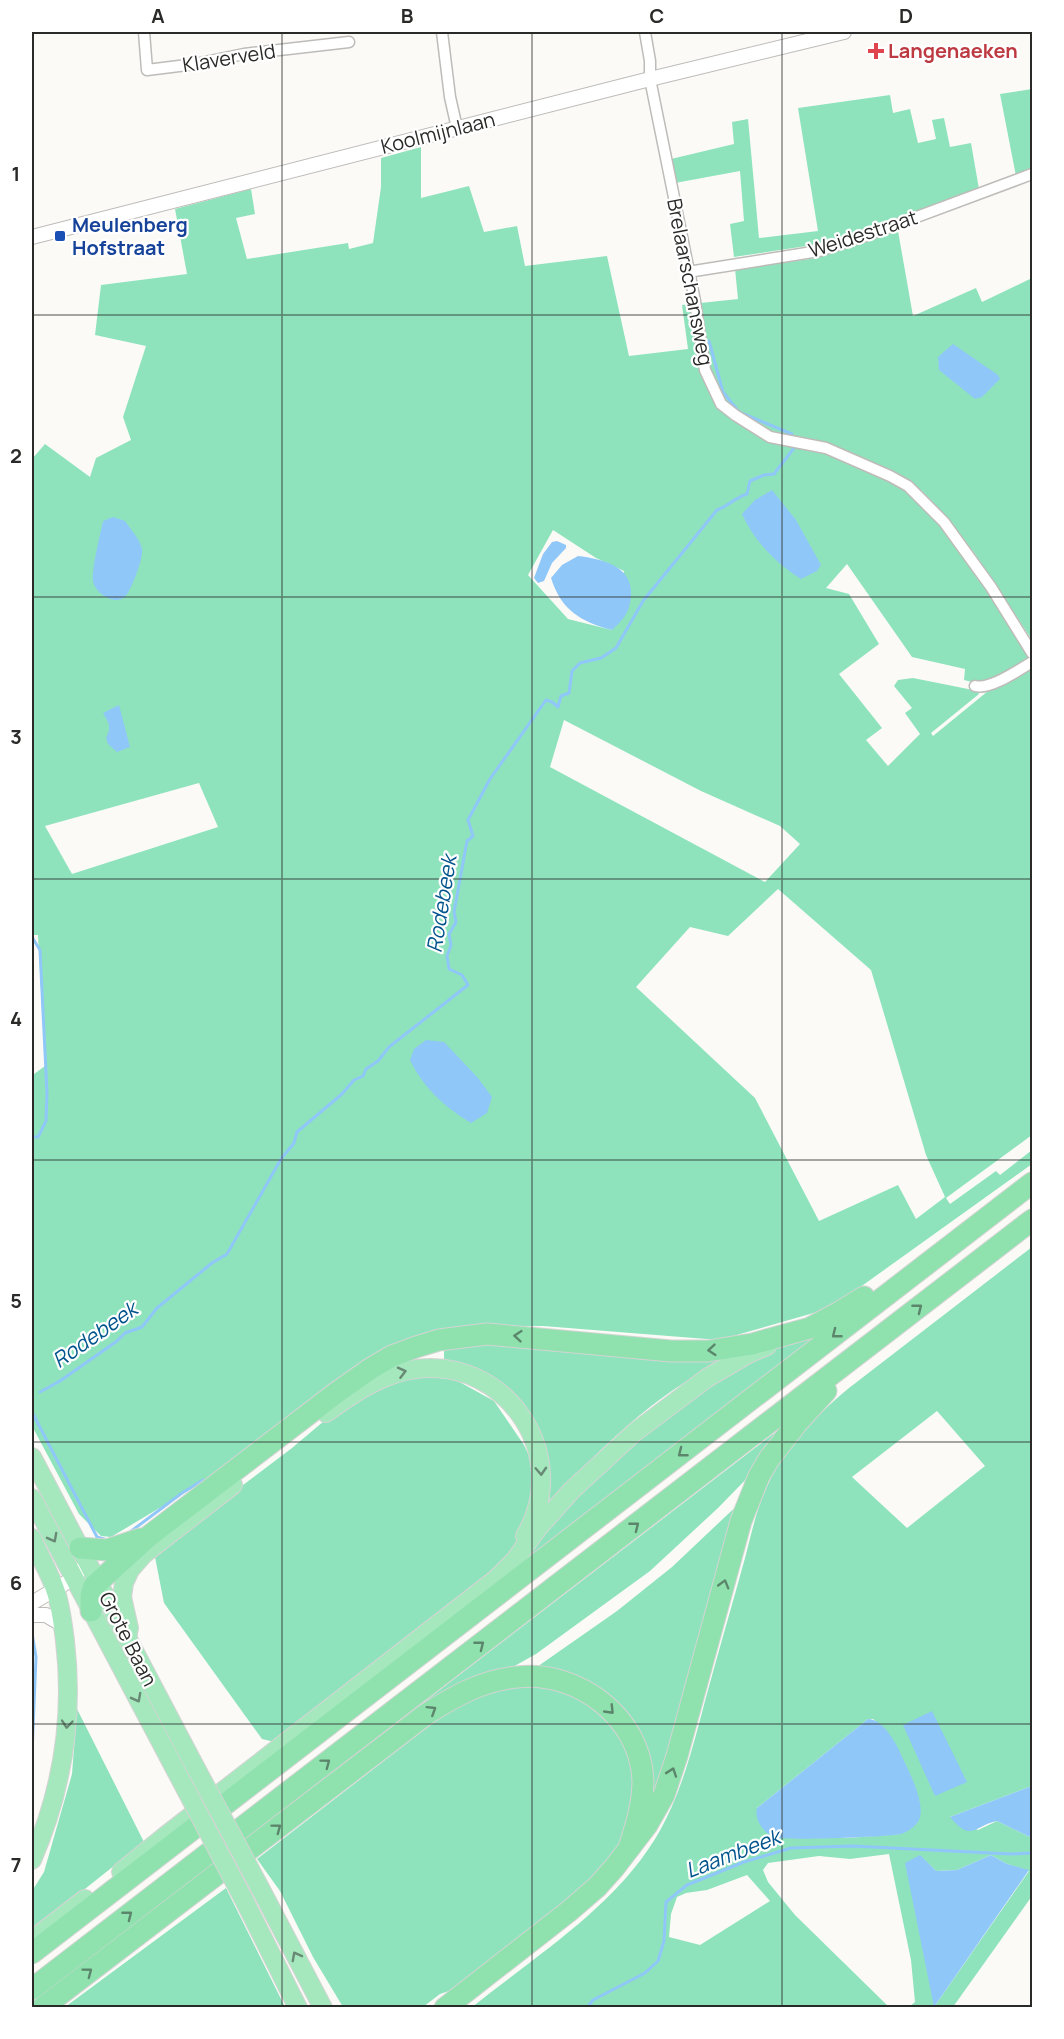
<svg xmlns="http://www.w3.org/2000/svg" width="1064" height="2039" viewBox="0 0 1064 2039" font-family="Manrope,sans-serif">
	<rect width="100%" height="100%" fill="#fcfaf7"/>
	<!-- green -->
	<g fill="#8ee3bc" fill-rule="evenodd">
		<path d="M1032 89V170L1016 176 1000 94Z"/>
		<path d="M890 95 893 113 910 109 918 143 936 139 932 120 944 118 950 147 971 143 979 189 871 229 820 244 734 257 730 224 744 221 740 171 675 183 671 159 734 144 732 122 748 119 759 238 818 231 798 108Z"/>
		<path d="M421 147V198L469 186 484 232 517 226 525 266 607 256 629 356 688 349 682 305 738 299 735 269 817 258 898 231 913 316 976 288 982 302 1032 278V640L975 554 941 511 922 491 898 475 827 445 810 449C836 458 863 466 887 479 944 511 997 603 1032 657L984 685 964 680 965 669 912 657 847 564 826 588 849 594 879 644 839 674 882 728 866 740 888 766 920 734 905 713 912 708 894 686 898 680 913 678 978 691 979 694 931 733 933 736 988 691 1032 667V1135L946 1198 950 1204 996 1171 1000 1175 1032 1150V1164L831 1308 719 1340 543 1326 463 1327 396 1346 317 1394 208 1479 111 1537 101 1536 79 1514 32 1426V1108L34 1074 45 1066 38 935H32V459L45 444 90 477 96 458 131 440 123 417 146 346 95 335 101 285 187 274 175 209 251 189 255 214 236 218 247 259 348 243 349 249 373 243 381 187V158ZM553 530 596 558 624 571 612 630 568 619 528 575ZM564 720 701 791 780 826 800 844 765 882 550 767ZM199 783 218 827 72 874 45 826ZM778 889 871 970 926 1155 945 1197 916 1219 898 1185 819 1221 755 1098 636 987 690 927 728 936Z"/>
		<path d="M1032 1247V1786L950 1817 978 1830 997 1821 1032 1838V1896L953 2007H909L915 2002 911 1960 889 1854 850 1859 819 1856 768 1863 763 1870 768 1882 795 1915 889 2007H905L471 2008C535 1956 611 1910 655 1839 683 1793 694 1741 708 1690 720 1646 733 1602 745 1558 751 1536 756 1510 766 1489 782 1450 817 1414 849 1388ZM937 1411 985 1466 907 1528 852 1477ZM868 1719H873L879 1724 900 1753 919 1801 920 1813 916 1824 900 1834 848 1838H774L757 1808ZM991 1855 1007 1864 1029 1871 934 2007 920 1856 936 1871 957 1870ZM747 1875 770 1901 700 1945 669 1937 671 1914 677 1897 686 1893 707 1890Z"/>
		<path d="M835 1325 517 1567 536 1539 618 1456 689 1399 771 1349Z"/>
		<path d="M505 1343 723 1359C698 1374 673 1389 650 1407 613 1436 581 1469 549 1503L551 1479 535 1427 444 1362V1349Z"/>
		<path d="M423 1376 456 1380 494 1401 524 1445 533 1464V1493L525 1528 502 1564 275 1742 262 1739 164 1603 154 1552 292 1448 343 1405 383 1385Z"/>
		<path d="M794 1418 759 1466 718 1508 650 1571 536 1654 511 1668 247 1838Z"/>
		<path d="M744 1499 652 1810 634 1736 534 1669 617 1611 672 1567Z"/>
		<path d="M545 1686C555 1689 566 1691 576 1695 600 1706 623 1735 630 1761 652 1839 586 1888 531 1930 506 1950 480 1969 455 1989L440 1994 423 2007H343L313 1957 280 1891 257 1859 451 1709 504 1687Z"/>
		<path d="M77 1709 144 1842 32 1931V1891L44 1872 72 1774Z"/>
		<path d="M226 1888 285 2007H65Z"/>
	</g>
	<!-- water -->
	<g fill="#90c7f9">
		<path d="M953 344 998 375 1000 379 982 397 975 399 939 370 938 357Z"/>
		<path d="M772 490 796 520 821 565 817 571 801 579C776 563 754 541 742 514L755 500Z"/>
		<path d="M113 517 125 521C130 529 140 539 142 549 144 557 131 591 125 597 114 606 95 593 93 581 92 566 100 536 103 521Z"/>
		<path d="M557 541 566 545V548L552 563 544 581 538 583 534 578 543 554 552 542Z"/>
		<path d="M578 556C602 559 633 566 631 595 630 612 624 619 612 630 581 622 561 610 551 578L562 565Z"/>
		<path d="M119 705 130 747 117 752 108 744 106 738C112 727 109 723 103 713Z"/>
		<path d="M426 1040 444 1042 478 1078 492 1097 487 1113 471 1123C445 1107 424 1089 410 1060L414 1049Z"/>
		<path d="M932 1711 967 1782 935 1796 903 1725Z"/>
		<path d="M868 1719C884 1719 898 1746 903 1759 910 1773 926 1805 919 1820 916 1826 908 1832 901 1834 889 1837 782 1841 773 1837 763 1832 754 1819 757 1808Z"/>
		<path d="M1032 1786V1838L997 1821C973 1826 972 1843 950 1817Z"/>
		<path d="M920 1855 936 1871 957 1870 991 1855 1007 1864 1029 1870 934 2007 905 1863Z"/>
	</g>
	<g fill="none" stroke-linecap="round" stroke-linejoin="round">
		<!-- stream -->
		<g stroke="#90c7f9" stroke-width="3">
			<path d="M709 341 723 392 739 412 792 434"/>
			<path d="M32 937 40 950 47 1093 46 1121 38 1137H32"/>
			<path d="M40 1392 60 1381 117 1341 125 1333 142 1327 157 1308 212 1263 227 1254 281 1159 294 1143 297 1132 342 1094 354 1080 363 1076 366 1069 378 1061 389 1047 468 985 462 975 449 969 447 956 451 945 449 934 456 922 454 912 467 841 473 836 468 820 490 779 546 700 552 702 558 707 561 696 569 693 572 671 580 663 601 658 616 648 643 601 717 510C729 506 734 498 747 494L750 481 764 475 774 474 794 448"/>
			<path d="M32 1412 97 1537 107 1540"/>
			<path d="M130 1532 182 1493 203 1480"/>
			<path d="M32 1633 36 1657 32 1753"/>
			<path d="M587 2008 593 2000 645 1973 658 1961 664 1941 666 1902 687 1885 744 1862 791 1848 853 1846 1011 1854 1032 1853"/>
		</g>
		<!-- minor casing -->
		<g stroke="#bebcb9" stroke-width="13">
			<g id="minor">
				<path d="M144 32 147 70 195 64 244 54 349 42"/>
				<path d="M442 32 450 97 457 128"/>
				<path d="M645 32 650 61V79L695 301 705 370 721 404 735 415 770 437 826 448 890 476 908 486 944 522 991 587 1032 653"/>
				<path d="M688 272 819 251 871 234 1032 174"/>
				<path d="M975 686C990 690 1019 670 1032 662"/>
			</g>
		</g>
		<!-- tertiary casing -->
		<g stroke="#bebcb9" stroke-width="16">
			<g id="tertiary">
				<path d="M32 237 650 79 844 32"/>
				<path d="M32 1603 74 1578 80 1570"/>
				<path d="M32 1615H46L63 1625"/>
			</g>
		</g>
		<!-- trunk casing -->
		<g stroke="#d4d4d4" stroke-width="20">
			<g id="trunk">
				<path d="M326 1413C352 1394 382 1373 416 1369 507 1357 573 1457 525 1536"/>
				<path d="M32 1457 191 1759"/>
				<path d="M32 1498 175 1769"/>
				<path d="M32 1538C39 1556 50 1573 56 1592 61 1608 63 1625 65 1641 74 1717 62 1791 32 1860"/>
				<path d="M127 1638 129 1628 122 1597 124 1583 130 1570 144 1554 233 1485"/>
				<path d="M121 1872 165 1836 496 1579 515 1560 538 1528 572 1490 635 1432 707 1378 748 1354 767 1346"/>
				<path d="M259 1886 323 2008"/>
				<path d="M243 1898 298 2008"/>
				<path d="M32 1940 85 1899"/>
			</g>
		</g>
		<!-- motorway casing -->
		<g stroke="#d4d4d4" stroke-width="23">
			<g id="motorway">
				<path d="M80 1548 107 1550 140 1539"/>
				<path d="M91 1611V1596L94 1586 149 1536 336 1393 370 1369 392 1356 416 1347 439 1340 487 1334 671 1351H708L752 1344 810 1328 838 1313 864 1297"/>
				<path d="M32 1953 1032 1183"/>
				<path d="M32 1989 1032 1220"/>
				<path d="M42 2008 425 1715C453 1697 482 1680 517 1677 577 1670 641 1717 643 1781 643 1804 636 1826 629 1848"/>
				<path d="M445 2008 568 1912 597 1887 614 1868 647 1825 664 1795 677 1756 741 1521 759 1476 769 1459 797 1423 826 1391"/>
			</g>
		</g>
		<!-- minor -->
		<use href="#minor" stroke="#fff" stroke-width="10"/>
		<!-- tertiary -->
		<use href="#tertiary" stroke="#fff" stroke-width="14"/>
		<!-- trunk -->
		<use href="#trunk" stroke="#a6e8be" stroke-width="18"/>
		<!-- motorway -->
		<use href="#motorway" stroke="#8fe2ae" stroke-width="21"/>
		<!-- trunk-bridge casing -->
		<g stroke="#d4d4d4" stroke-width="20" stroke-linecap="butt">
			<g id="trunk-bridge">
				<path d="M191 1759 259 1886"/>
				<path d="M175 1769 243 1898"/>
			</g>
		</g>
		<!-- trunk-bridge -->
		<use href="#trunk-bridge" stroke="#a6e8be" stroke-width="18"/>
	</g>
	<!-- one-way arrows -->
	<defs><path id="oneway-chevron" d="M-2-3.5L2.5 0L-2 3.5" fill="none" stroke-width="1.6" stroke-linecap="round" stroke-linejoin="round" transform="scale(1.5)"/></defs>
	<g stroke="#5c866c">
		<use href="#oneway-chevron" transform="translate(918 1308) rotate(-38)"/>
		<use href="#oneway-chevron" transform="translate(836 1334) rotate(142)"/>
		<use href="#oneway-chevron" transform="translate(518 1336) rotate(-175)"/>
		<use href="#oneway-chevron" transform="translate(712 1350) rotate(175)"/>
		<use href="#oneway-chevron" transform="translate(682 1453) rotate(142)"/>
		<use href="#oneway-chevron" transform="translate(635 1526) rotate(-38)"/>
		<use href="#oneway-chevron" transform="translate(724 1584) rotate(-74)"/>
		<use href="#oneway-chevron" transform="translate(480 1645) rotate(-38)"/>
		<use href="#oneway-chevron" transform="translate(432 1710) rotate(-32)"/>
		<use href="#oneway-chevron" transform="translate(610 1710) rotate(46)"/>
		<use href="#oneway-chevron" transform="translate(326 1763) rotate(-37)"/>
		<use href="#oneway-chevron" transform="translate(672 1772) rotate(-71)"/>
		<use href="#oneway-chevron" transform="translate(277 1828) rotate(-37)"/>
		<use href="#oneway-chevron" transform="translate(128 1915) rotate(-38)"/>
		<use href="#oneway-chevron" transform="translate(88 1972) rotate(-37)"/>
	</g>
	<g stroke="#688974">
		<use href="#oneway-chevron" transform="translate(402 1372) rotate(-14)"/>
		<use href="#oneway-chevron" transform="translate(541 1471) rotate(87)"/>
		<use href="#oneway-chevron" transform="translate(53 1538) rotate(62)"/>
		<use href="#oneway-chevron" transform="translate(137 1698) rotate(62)"/>
		<use href="#oneway-chevron" transform="translate(67 1724) rotate(95)"/>
		<use href="#oneway-chevron" transform="translate(296 1956) rotate(-118)"/>
	</g>
	<!-- grid -->
	<path fill="none" stroke="#2a2a29" stroke-width="1.5" stroke-opacity="0.55" d="M282 32V2008M532 32V2008M782 32V2008M32 315H1032M32 597H1032M32 879H1032M32 1160H1032M32 1442H1032M32 1724H1032"/>
	<!-- markers -->
	<path fill="#e0444e" stroke="#fff" stroke-width="2" d="M873 42h6v6h6v6h-6v6h-6v-6h-6v-6h6z"/>
	<rect fill="#1a4fb4" stroke="#fff" stroke-width="2" x="54" y="230" width="12" height="12" rx="3"/>
	<g text-anchor="middle" stroke-width="4.5" stroke-linejoin="round" paint-order="stroke">
		<!-- health labels -->
		<g font-size="20" font-weight="bold" fill="#be3a42" stroke="#fff" text-anchor="start">
			<text x="888" y="58">Langenaeken</text>
		</g>
		<!-- street labels -->
		<g font-size="20" fill="#2a2a29" stroke="#fff">
			<text transform="translate(229 58) rotate(-9)" y="7">Klaverveld</text>
			<text transform="translate(438 133) rotate(-14)" y="7">Koolmijnlaan</text>
			<text transform="translate(863 234) rotate(-18)" y="7">Weidestraat</text>
			<text transform="translate(690 282) rotate(79)" y="7">Brelaarschansweg</text>
			<text transform="translate(128 1639) rotate(63)" y="7">Grote Baan</text>
		</g>
		<!-- transit labels -->
		<g font-size="20" font-weight="bold" fill="#164399" stroke="#fff" text-anchor="start">
			<text x="72" y="232">Meulenberg<tspan x="72" dy="23">Hofstraat</tspan></text>
		</g>
		<!-- water labels -->
		<g font-size="21" font-style="italic" fill="#00548d" stroke="#fff">
			<text transform="translate(442 904) rotate(-81)" y="7">Rodebeek</text>
			<text transform="translate(95 1335) rotate(-35)" y="7">Rodebeek</text>
			<text transform="translate(733 1854) rotate(-21)" y="7">Laambeek</text>
		</g>
	</g>
	<!-- border -->
	<rect width="1064" height="2039" fill="none" stroke="#ffffff" stroke-width="66"/>
	<rect x="33" y="33" width="998" height="1973" fill="none" stroke="#2a2a29" stroke-width="2"/>
	<g font-size="20" text-anchor="middle" font-weight="bold" fill="#2a2a29">
		<text x="158" y="23">A</text>
		<text x="407" y="23">B</text>
		<text x="657" y="23">C</text>
		<text x="906" y="23">D</text>
		<text x="16" y="181">1</text>
		<text x="16" y="463">2</text>
		<text x="16" y="744">3</text>
		<text x="16" y="1026">4</text>
		<text x="16" y="1308">5</text>
		<text x="16" y="1590">6</text>
		<text x="16" y="1872">7</text>
	</g>
</svg>
